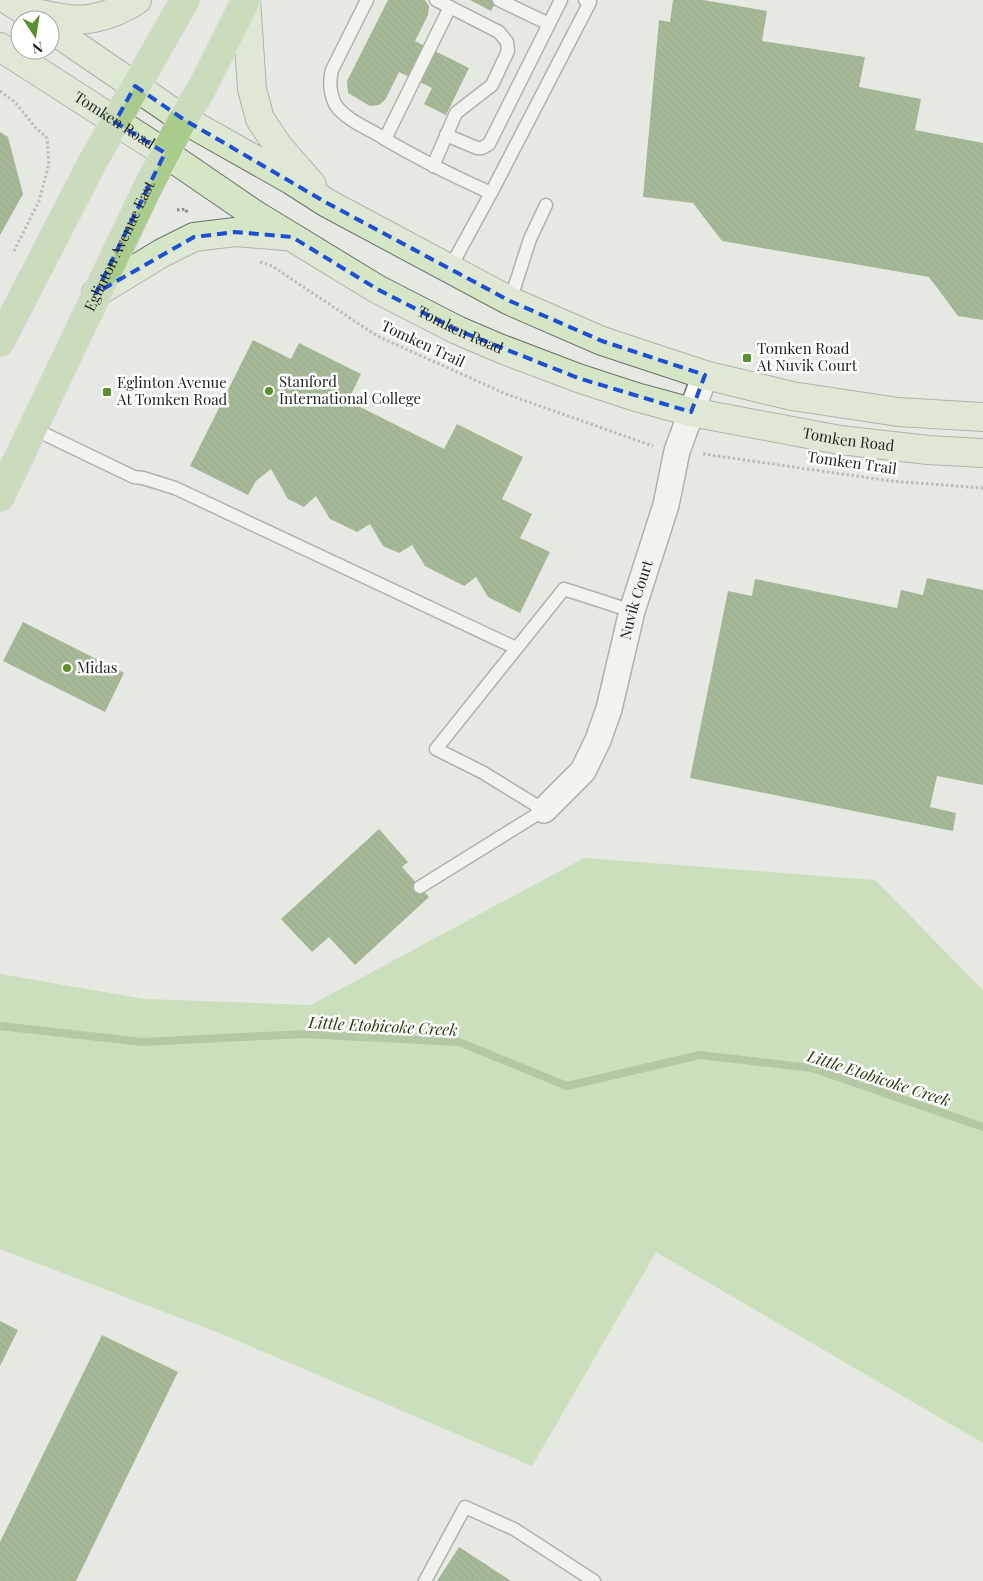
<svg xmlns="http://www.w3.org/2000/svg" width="983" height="1581" viewBox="0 0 983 1581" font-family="'Playfair Display',serif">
	<defs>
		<pattern id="building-back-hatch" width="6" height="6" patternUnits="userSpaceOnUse" patternTransform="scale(1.25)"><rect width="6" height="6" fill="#587e3b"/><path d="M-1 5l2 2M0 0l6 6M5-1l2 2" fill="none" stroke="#486731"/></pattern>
	</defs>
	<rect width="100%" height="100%" fill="#e5e9e2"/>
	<!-- grass -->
	<path fill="#aad28f" d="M584 858 875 880 983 990V1443L656 1252 532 1466 219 1333 0 1249V974L145 999 311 1005Z"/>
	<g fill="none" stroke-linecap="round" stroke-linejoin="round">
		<!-- stream -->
		<path stroke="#779f5b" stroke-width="8" d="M0 1026 143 1042 303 1034 459 1042 567 1086 700 1055 812 1068 983 1127"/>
	</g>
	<!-- building -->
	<g fill="url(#building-back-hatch)">
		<path d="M388 0H425L429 6 428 15 415 41 469 68 446 115 424 104 432 88 399 72 385 100 379 105 370 106 348 93 347 81Z"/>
		<path d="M470 0H497L491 11Z"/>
		<path d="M673 0H703L767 11 762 41 865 57 859 87 921 99 915 130 983 143V320L958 316 929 277 722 241 693 203 643 197 659 20 670 22Z"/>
		<path d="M0 132 8 137 23 194 0 235Z"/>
		<path d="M253 340 291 359 299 343 361 374 348 401 444 449 457 424 523 457 502 499 532 514 520 538 550 552 520 613 488 597 476 577 464 586 425 566 412 545 399 553 383 546 370 524 357 532 330 519 316 496 304 507 288 499 271 469 256 481 248 495 190 466Z"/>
		<path d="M927 578 983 590V785L937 776 930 807 956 813 953 831 690 778 728 591 752 596 755 579 897 608 901 590 923 595Z"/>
		<path d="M23 622 124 673 105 712 3 661Z"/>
		<path d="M379 829 408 862 402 867 429 897 355 965 329 937 312 952 281 919Z"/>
		<path d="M0 1321 18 1330 0 1366Z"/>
		<path d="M102 1335 178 1372 76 1581H0V1542Z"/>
		<path d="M459 1547 511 1581H437Z"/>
	</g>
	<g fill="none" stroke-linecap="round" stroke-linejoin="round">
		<!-- lane casing -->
		<g stroke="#6d706b" stroke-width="15">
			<g id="lane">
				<path d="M367 0 332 70C329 81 330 93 335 104 343 117 362 126 375 133 412 156 451 175 491 193L449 270"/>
				<path d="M499 0 549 24"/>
				<path d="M446 135 477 148H482L489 144 561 0"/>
				<path d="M385 139 450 7"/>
				<path d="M433 166 456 113 492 85 508 51 507 42 499 32 436 0"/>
				<path d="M491 193 590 2 585 0"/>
				<path d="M510 301 530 239 546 205"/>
				<path d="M32 428 134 477 143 478 175 488 516 648"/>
				<path d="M420 887 544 810 482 772 436 749 564 589 632 611"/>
				<path d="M425 1581 465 1507 514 1529 594 1581"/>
			</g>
		</g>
		<!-- street casing -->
		<g stroke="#6d706b" stroke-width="28">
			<g id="street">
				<path id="s1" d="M544 810 583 771 598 740 609 709 632 611 666 505 677 451 705 375"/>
			</g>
		</g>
		<!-- secondary casing -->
		<g stroke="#6d706b" stroke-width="30">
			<g id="secondary">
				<path d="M8 0 39 20"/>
				<path d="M246 0 252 89 260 119 278 146 312 185"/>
				<path d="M28 12C49 15 74 23 94 18 108 15 125 8 137 0"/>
				<path d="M50 28 183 119 291 180 327 203 510 301 602 341 705 375 792 396 898 412 983 417"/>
				<path id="s2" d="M0 47 165 153 254 214 377 289 457 330 499 348 578 378 636 397 691 412 840 440 928 450 983 453"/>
				<path d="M96 293 162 253 194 237 235 232 284 236"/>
			</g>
		</g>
		<!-- primary casing -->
		<g stroke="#c4c5c4" stroke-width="30">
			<g id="primary">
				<path d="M0 342 92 163 185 0"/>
				<path id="s3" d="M0 497 145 193 183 119 201 90 246 0"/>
			</g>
		</g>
		<!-- path -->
		<g stroke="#888b86" stroke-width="3" stroke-dasharray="2.5 2.5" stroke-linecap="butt">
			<path d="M0 91 15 102 35 127 47 138 49 164 39 201 14 251"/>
			<path d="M177 210 186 209 187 213"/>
			<path d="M260 262 272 266 377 336 506 394 653 446"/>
			<path d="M703 454 891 481 983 488"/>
		</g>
		<!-- lane -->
		<use href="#lane" stroke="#fff" stroke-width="12"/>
		<!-- street -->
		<use href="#street" stroke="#fff" stroke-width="25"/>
		<!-- secondary -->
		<use href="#secondary" stroke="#d4e6c5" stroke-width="28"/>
		<!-- primary -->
		<use href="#primary" stroke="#a9cc8c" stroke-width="28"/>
	</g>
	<!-- marked area -->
	<path d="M0 0H983V1581H0ZM135 86 183 119 327 203 510 301 602 341 705 375 691 412 578 378 457 330 377 289 292 237 235 232 194 237 96 293 165 153 115 122Z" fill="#e5e9e2" fill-opacity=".55" fill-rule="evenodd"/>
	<path fill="none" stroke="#1d4ed8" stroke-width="4" stroke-dasharray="10 6" stroke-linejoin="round" d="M135 86 183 119 327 203 510 301 602 341 705 375 691 412 578 378 457 330 377 289 292 237 235 232 194 237 96 293 165 153 115 122Z"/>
	<!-- markers -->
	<g fill="#5b912c" stroke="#fff" stroke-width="2">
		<rect x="742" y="353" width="10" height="10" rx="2.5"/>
		<circle cx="269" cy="391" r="5"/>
		<rect x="102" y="387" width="10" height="10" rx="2.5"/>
		<circle cx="67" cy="668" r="5"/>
	</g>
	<g text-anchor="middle" stroke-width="5" stroke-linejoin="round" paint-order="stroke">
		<!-- street labels -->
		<g font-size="15" fill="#1e201d" stroke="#fff">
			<text dy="5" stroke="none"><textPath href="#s2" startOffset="136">Tomken Road</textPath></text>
			<text dy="5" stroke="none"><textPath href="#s3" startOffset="278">Eglinton Avenue East</textPath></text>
			<text dy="5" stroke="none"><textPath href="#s2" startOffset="541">Tomken Road</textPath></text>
			<text transform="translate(423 344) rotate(25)" y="5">Tomken Trail</text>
			<text dy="5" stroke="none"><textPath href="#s2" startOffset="946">Tomken Road</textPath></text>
			<text transform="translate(852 463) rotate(8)" y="5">Tomken Trail</text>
			<text dy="5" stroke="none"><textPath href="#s1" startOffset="235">Nuvik Court</textPath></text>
		</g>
		<!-- poi labels -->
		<g font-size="15" fill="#1e201d" stroke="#fff" text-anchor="start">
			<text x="757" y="354">Tomken Road<tspan x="757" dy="17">At Nuvik Court</tspan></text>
			<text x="279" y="387">Stanford<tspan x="279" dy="17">International College</tspan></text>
			<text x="117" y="388">Eglinton Avenue<tspan x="117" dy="17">At Tomken Road</tspan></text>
			<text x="77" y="673">Midas</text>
		</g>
		<!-- water labels -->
		<g font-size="16" font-style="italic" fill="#1f3906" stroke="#fff">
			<text transform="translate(383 1026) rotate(3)" y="6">Little Etobicoke Creek</text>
			<text transform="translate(879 1078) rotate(18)" y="6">Little Etobicoke Creek</text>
		</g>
	</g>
	<!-- north arrow -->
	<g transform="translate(35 35) rotate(168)"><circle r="24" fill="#ffffff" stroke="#a5a6a5"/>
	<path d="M0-4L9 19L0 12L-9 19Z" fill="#5b912c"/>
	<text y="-8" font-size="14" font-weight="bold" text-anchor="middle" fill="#1e201d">N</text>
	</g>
</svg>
